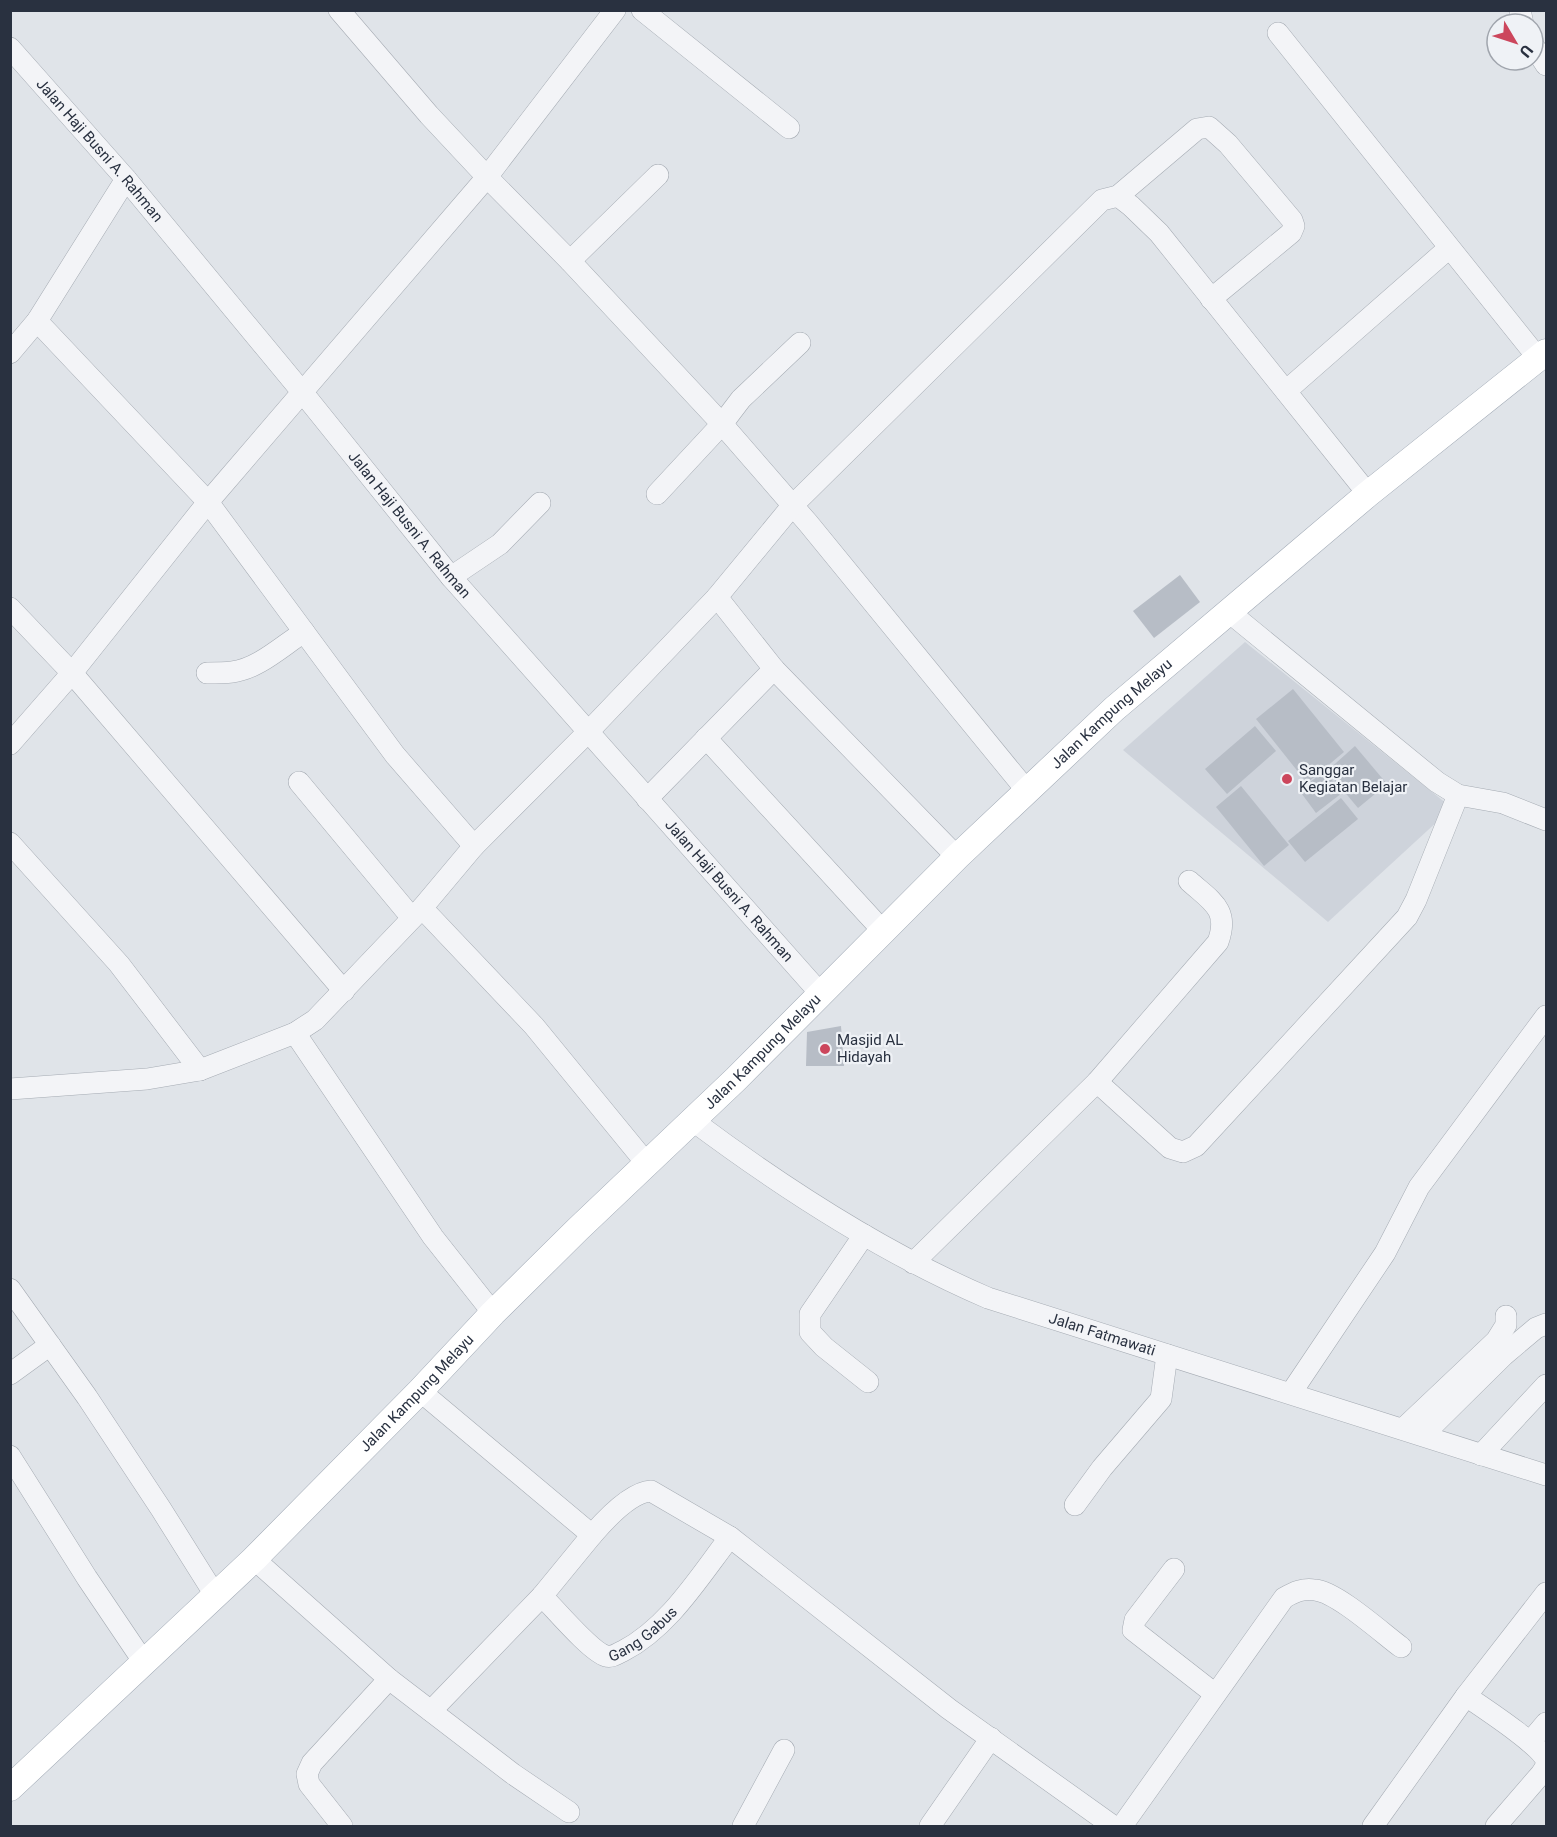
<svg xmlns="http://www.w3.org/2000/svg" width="1557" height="1837" viewBox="0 0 1557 1837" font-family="Roboto,sans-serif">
	<rect width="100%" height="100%" fill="#e0e4e9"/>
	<!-- built -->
	<path fill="#ced3db" d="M1245 642 1452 808 1328 922 1123 750Z"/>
	<!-- building -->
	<g fill="#b7bdc6">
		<path d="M1180 575 1200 602 1154 638 1133 611Z"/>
		<path d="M1293 689 1344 752 1307 783 1256 719Z"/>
		<path d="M1255 726 1276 751 1227 794 1205 769Z"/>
		<path d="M1355 746 1387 784 1358 808 1327 771Z"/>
		<path d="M1325 771 1342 793 1316 813 1299 790Z"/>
		<path d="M1241 786 1289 845 1264 866 1216 807Z"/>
		<path d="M1341 798 1358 819 1305 862 1288 841Z"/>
		<path d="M841 1026 844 1066H806L807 1032Z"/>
	</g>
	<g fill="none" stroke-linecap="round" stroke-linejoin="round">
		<!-- minor casing -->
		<g stroke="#a5abb3" stroke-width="22">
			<g id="minor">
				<path d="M339 10 429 115 487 177 570 261 722 424 808 523 1027 791"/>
				<path d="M642 10 789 128"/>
				<path d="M1520 10 1523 24"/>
				<path d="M1278 33 1538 358"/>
				<path d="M1533 45 1546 65"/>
				<path id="s1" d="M10 48 126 179 303 393 451 577 820 993"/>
				<path d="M1118 196 1131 206 1159 233 1368 494"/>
				<path d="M570 261 658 175"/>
				<path d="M37 321 208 502 395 755 474 846"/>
				<path d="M10 353 37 321 126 179"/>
				<path d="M1286 391 1449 248"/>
				<path d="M657 494 722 424 741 399 800 343"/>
				<path d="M451 577 500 544 540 503"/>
				<path d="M10 608 72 673 344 991"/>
				<path d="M1229 612 1437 782 1458 795 1503 803 1546 820"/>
				<path d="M774 669 717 597 792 506 1102 200 1118 196 1197 129 1209 127 1228 144 1292 220 1294 226 1291 233 1211 299"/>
				<path d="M207 673C215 673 224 673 232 672 258 669 282 646 304 632"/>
				<path d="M706 738 883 931"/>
				<path d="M10 744 72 673 208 502 487 177 615 10"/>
				<path d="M299 782 412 918"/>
				<path d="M647 799 774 669 957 857"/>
				<path d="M10 843 119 964 200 1070"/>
				<path d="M422 908 534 1026 647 1164"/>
				<path d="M295 1033 433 1237 493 1313"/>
				<path d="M1097 1082 1170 1148 1183 1152 1196 1146 1407 917 1416 900 1458 795"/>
				<path d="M10 1089 147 1079 200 1070 295 1033 315 1020 422 908 474 846 588 732 717 597"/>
				<path id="s2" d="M692 1120C783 1188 883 1253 988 1298L1546 1475"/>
				<path d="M864 1235 810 1314V1332L824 1347 868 1382"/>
				<path d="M913 1263 1097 1082 1218 942C1230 909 1211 901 1189 881"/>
				<path d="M10 1289 87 1397 161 1509 215 1595"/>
				<path d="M10 1374 50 1345"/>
				<path d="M420 1391 592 1535C605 1520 631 1492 651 1491L730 1537 949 1709 1113 1826"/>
				<path d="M1291 1393 1385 1253 1419 1187 1546 1016"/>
				<path d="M1403 1429 1496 1341 1506 1325V1316"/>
				<path d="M1423 1435 1504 1355 1536 1328 1546 1324"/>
				<path d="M1481 1455 1546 1385"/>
				<path d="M10 1456 87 1578 143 1661"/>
				<path d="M1075 1505 1102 1468 1161 1399 1167 1355"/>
				<path d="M254 1559 389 1679 513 1774 569 1812"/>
				<path d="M1174 1569 1135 1620 1133 1630 1215 1694"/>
				<path id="s3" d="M542 1596C555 1609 591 1652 606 1656 612 1658 618 1653 623 1651 669 1627 699 1577 730 1537"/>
				<path d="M431 1711 542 1596 592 1535"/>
				<path d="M1530 1742 1546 1723"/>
				<path d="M342 1826 309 1784 307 1774 312 1763 389 1679"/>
				<path d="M743 1826 784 1750"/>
				<path d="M930 1826 991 1738"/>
				<path d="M1122 1826 1284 1598C1294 1592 1303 1588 1315 1590 1337 1592 1382 1633 1401 1647"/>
				<path d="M1373 1826 1466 1696"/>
				<path d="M1496 1826 1541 1774C1543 1771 1547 1766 1546 1761 1545 1748 1479 1705 1466 1696L1546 1593"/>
			</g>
		</g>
		<!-- major casing -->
		<g stroke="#9fa8b4" stroke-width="27">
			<g id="major">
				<path id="s4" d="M10 1788 254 1559 420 1391 493 1313 578 1229 736 1079 957 857 1114 709 1368 494 1546 352"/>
			</g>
		</g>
		<!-- minor -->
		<use href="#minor" stroke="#f3f4f7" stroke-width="21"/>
		<!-- major -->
		<use href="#major" stroke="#fff" stroke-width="26"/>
	</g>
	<!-- markers -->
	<g fill="#cc465c" stroke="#eff2f6" stroke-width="2">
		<circle cx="1287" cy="779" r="6"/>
		<circle cx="825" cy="1049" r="6"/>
	</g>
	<g text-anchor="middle" stroke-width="4.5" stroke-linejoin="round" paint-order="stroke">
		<!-- street labels -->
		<g font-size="15" fill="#293140" stroke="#eff2f6">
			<text dy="5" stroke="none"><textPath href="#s1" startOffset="136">Jalan Haji Busni A. Rahman</textPath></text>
			<text dy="5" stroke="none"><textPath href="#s1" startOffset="622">Jalan Haji Busni A. Rahman</textPath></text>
			<text dy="5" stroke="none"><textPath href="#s4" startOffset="1539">Jalan Kampung Melayu</textPath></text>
			<text dy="5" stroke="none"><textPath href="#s1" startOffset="1108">Jalan Haji Busni A. Rahman</textPath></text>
			<text dy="5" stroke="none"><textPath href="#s4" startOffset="1053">Jalan Kampung Melayu</textPath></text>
			<text dy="5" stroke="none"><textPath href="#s2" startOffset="466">Jalan Fatmawati</textPath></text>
			<text dy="5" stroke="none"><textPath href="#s4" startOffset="567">Jalan Kampung Melayu</textPath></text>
			<text dy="5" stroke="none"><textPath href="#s3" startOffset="132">Gang Gabus</textPath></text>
		</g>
		<!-- poi labels -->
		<g font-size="15" fill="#293140" stroke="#eff2f6" text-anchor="start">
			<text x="1299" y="775">Sanggar<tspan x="1299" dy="17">Kegiatan Belajar</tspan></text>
			<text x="837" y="1045">Masjid AL<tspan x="837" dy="17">Hidayah</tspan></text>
		</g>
	</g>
	<!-- border -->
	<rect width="1557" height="1837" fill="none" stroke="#293140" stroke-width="24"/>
	<!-- north arrow -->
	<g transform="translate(1515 42) rotate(129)"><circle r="28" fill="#eff2f6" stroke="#a0a5ad" stroke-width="1.5"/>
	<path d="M0-4.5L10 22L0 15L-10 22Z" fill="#cc465c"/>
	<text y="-9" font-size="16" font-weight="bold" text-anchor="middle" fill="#293140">U</text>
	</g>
</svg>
